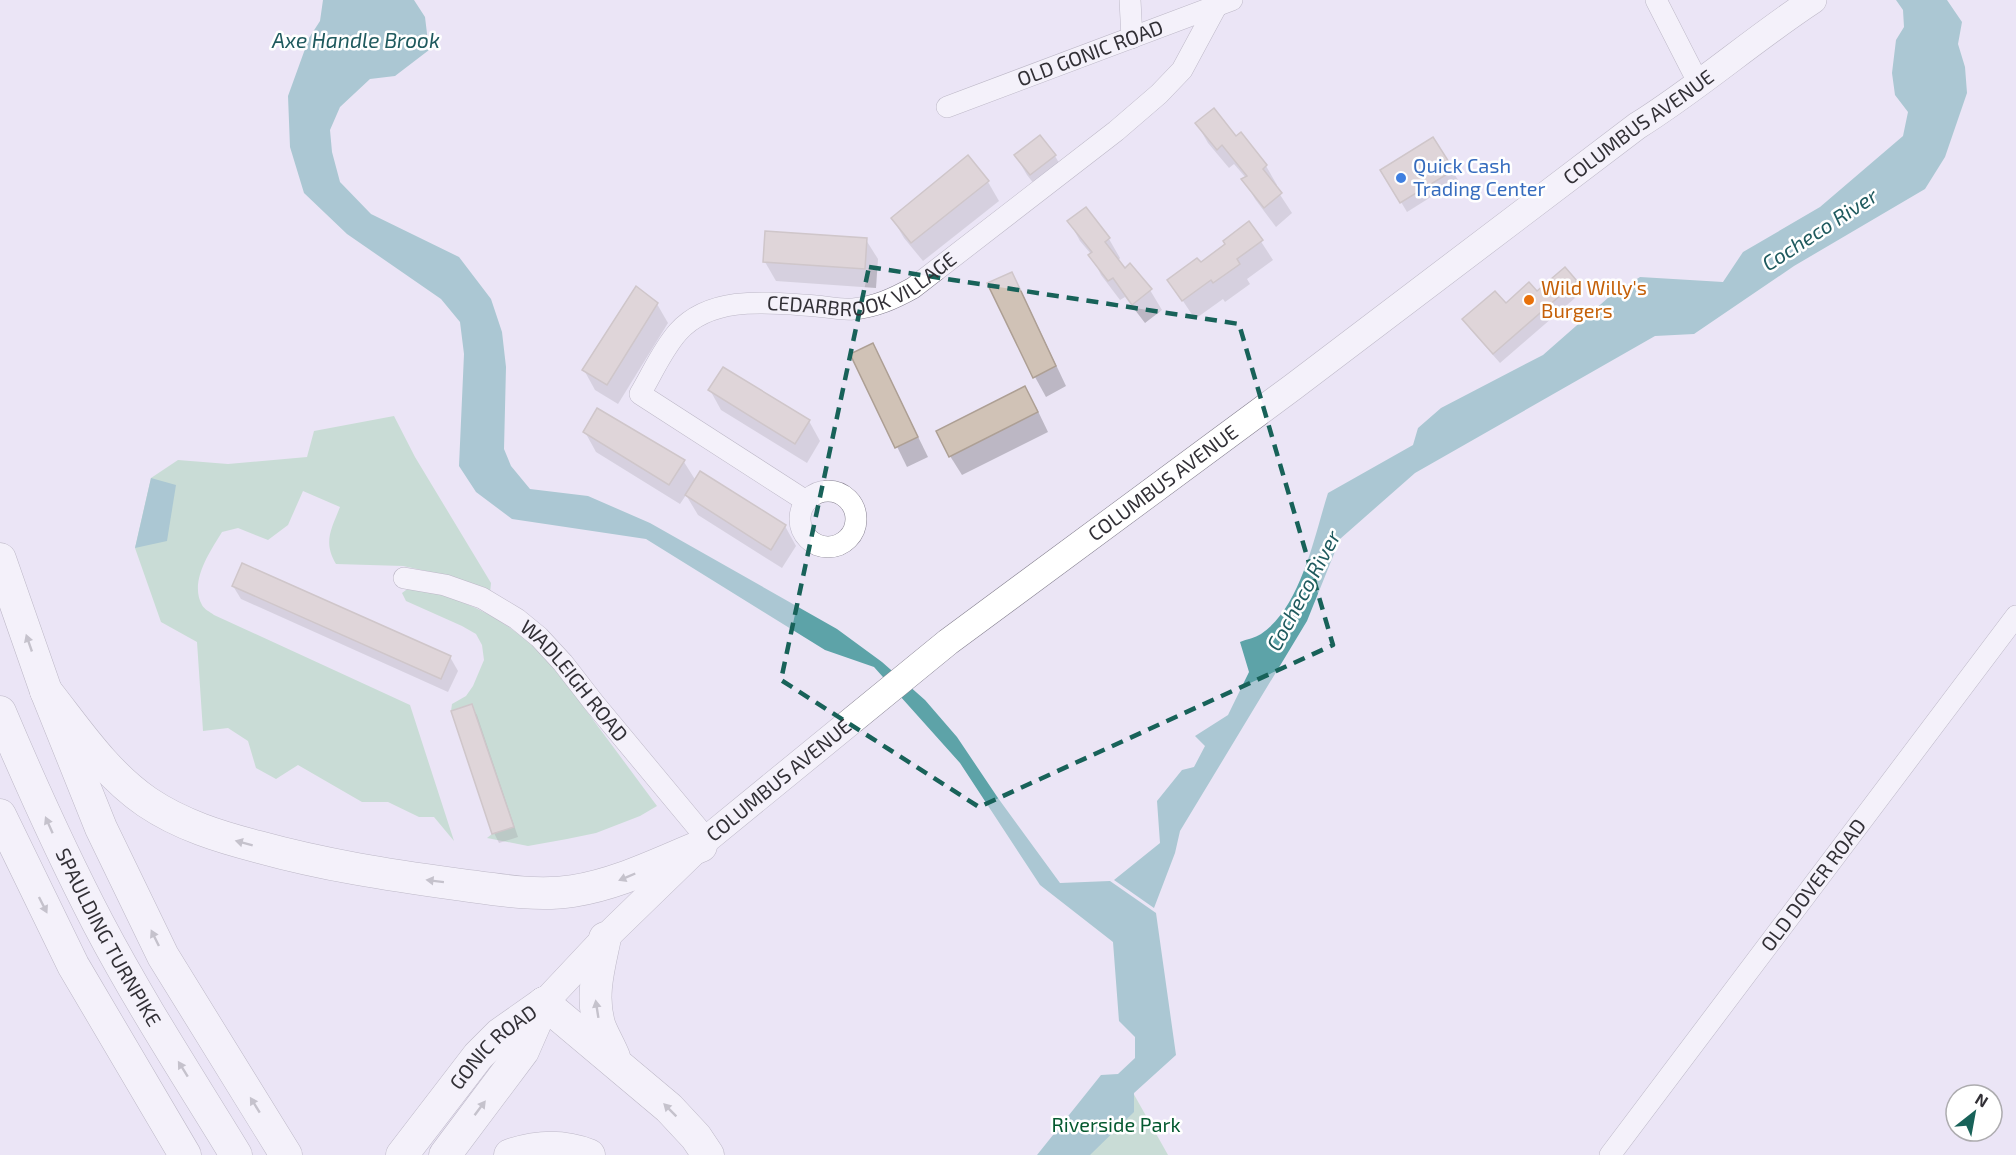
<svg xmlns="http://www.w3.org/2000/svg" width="2016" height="1155" viewBox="0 0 2016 1155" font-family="'Exo 2',sans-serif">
	<rect width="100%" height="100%" fill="#ebe5f5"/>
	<!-- green -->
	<g fill="#a0d1af">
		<path d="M394 416 415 457 491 583 490 593 440 574 403 566 336 564C323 542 331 530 340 507L303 491 288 525 268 540 238 528 222 532C210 552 189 581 202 605 204 609 210 612 214 615L410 705 454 841 434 817H419L388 802H362L298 765 276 779 256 768 248 741 228 728 203 731 197 642 161 622 135 548 151 478 178 460 228 464 307 457 314 431Z"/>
		<path d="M410 587C470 600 507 619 551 663L657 806 640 816 596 833 567 839 528 846 487 838 492 834 513 827 472 704 451 711 452 704 466 696 473 686 484 660 482 645 476 634 462 626 406 601 402 593Z"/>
		<path d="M1123 1075 1168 1155H1044Z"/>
	</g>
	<!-- water -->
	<g fill="#5da3a8">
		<path d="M323 0H414L425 17 429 50 395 76 370 79 340 107 330 130 332 152 340 182 371 214 459 257 491 299 502 332 506 367 504 449 511 466 530 489 588 496 650 523 837 629 882 662 925 700 957 737 998 798 1060 883 1110 881 1156 913 1176 1055 1134 1093V1112L1090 1155H1037L1101 1075 1118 1074 1135 1058V1037L1119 1021 1113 942 1040 885 960 763 874 667 825 650 646 539 512 519 476 492 459 466 464 354 460 322 441 299 347 234 304 193 290 147 288 96 309 38 320 21Z"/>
		<path d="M1896 0H1947L1962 22 1958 44 1965 67 1967 93 1945 157 1925 189 1794 266 1694 334 1655 336 1415 473 1340 539 1307 621 1180 831 1175 853 1154 908 1114 880 1160 843 1157 801 1182 770 1194 767 1205 746 1195 736 1228 715 1249 672 1240 642C1247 639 1255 638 1261 634 1301 607 1314 537 1328 493L1413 445 1418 428 1441 408 1543 355 1609 297 1640 277 1723 282 1743 252 1820 207 1903 136 1908 112 1895 95 1892 73 1896 40 1904 27 1903 10Z"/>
		<path d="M151 478 176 485 167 541 135 548Z"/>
	</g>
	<!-- shadow -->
	<g fill="#0003">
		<path d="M1197 124 1235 138 1266 166 1277 185 1275 187 1292 213 1276 227 1255 199 1244 180 1246 178 1234 164 1229 168 1208 143Z"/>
		<path d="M1016 156H1055L1066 175 1042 194 1027 175Z"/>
		<path d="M1382 170H1452L1458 180 1407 212Z"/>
		<path d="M988 182 999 201 923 261 904 238 893 219Z"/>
		<path d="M1085 209 1109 239 1120 258 1118 261 1124 270 1150 290 1162 310 1145 323 1125 297 1120 300 1101 275 1091 254 1080 241 1069 221Z"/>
		<path d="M1249 223 1273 260 1247 279 1250 284 1225 302 1223 299 1195 319 1169 280 1200 264 1227 245Z"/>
		<path d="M866 240 878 259 876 288 776 281 765 262Z"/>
		<path d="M1565 269 1582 292 1500 363 1470 329 1464 320 1536 293Z"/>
		<path d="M1011 274 1022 293 1066 386 1046 397 1035 377Z"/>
		<path d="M657 304 668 323 618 404 595 390 584 370Z"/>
		<path d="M873 345 928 457 907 467 852 355Z"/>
		<path d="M710 390 809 421 820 441 807 463 721 410Z"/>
		<path d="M1036 407 1048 432 962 475 950 456Z"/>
		<path d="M598 410 684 462 696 481 785 526 796 546 782 568 698 515 686 495 680 504 596 452 585 432Z"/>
		<path d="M233 586 450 657 458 671 448 692 241 599Z"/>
		<path d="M471 706 477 715 518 837 499 843 494 833Z"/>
	</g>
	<!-- building -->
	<g fill="#d0c2b6" stroke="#ad9f94" stroke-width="1.5">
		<path d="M1214 108 1236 136 1241 132 1267 165 1263 169 1282 193 1264 208 1241 179 1247 176 1222 145 1217 150 1195 123Z"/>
		<path d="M1040 135 1056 155 1030 175 1014 155Z"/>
		<path d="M1433 137 1454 170 1400 203 1380 170Z"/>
		<path d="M968 155 989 181 911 243 891 218Z"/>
		<path d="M1086 207 1110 238 1105 242 1125 268 1130 263 1152 289 1132 305 1113 278 1108 281 1088 255 1092 252 1067 221Z"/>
		<path d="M1249 221 1263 240 1237 259 1240 264 1213 283 1211 280 1182 301 1167 280 1197 258 1201 262 1225 244 1223 241Z"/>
		<path d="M765 231 867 238 865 269 763 262Z"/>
		<path d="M1565 267 1577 281 1493 354 1462 319 1495 291 1506 303 1529 282 1537 291Z"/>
		<path d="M1012 272 1056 366 1033 378 987 283Z"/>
		<path d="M636 286 658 303 607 385 582 370Z"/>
		<path d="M873 343 918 437 895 448 850 354Z"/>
		<path d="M723 367 810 420 795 444 708 390Z"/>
		<path d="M1025 386 1038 412 949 457 936 431Z"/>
		<path d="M597 408 685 460 669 485 583 432Z"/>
		<path d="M700 471 786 525 771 550 685 495Z"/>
		<path d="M242 563 451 656 441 679 232 586Z"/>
		<path d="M472 704 514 827 492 834 451 711Z"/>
	</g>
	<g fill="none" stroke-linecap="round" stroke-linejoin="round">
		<!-- minor casing -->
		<g stroke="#868190" stroke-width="22">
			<g id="minor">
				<path d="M1130 0 1132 38"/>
				<path d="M1656 0 1698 82"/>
				<path id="s1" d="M947 107 1232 0"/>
				<circle cx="828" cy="519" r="28"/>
				<path id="s2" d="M806 501 640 394C652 374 662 350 678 332 712 294 771 303 816 306 828 307 841 310 853 309 875 307 893 299 913 288L1116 131 1159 94 1182 70 1216 7"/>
				<path id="s3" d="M404 578 445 585 482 598 517 619 539 637 563 663 594 703 707 839"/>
				<path id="s4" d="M1610 1155 2016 616"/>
			</g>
		</g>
		<!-- major casing -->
		<g stroke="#868190" stroke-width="28">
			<g id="major">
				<path id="s5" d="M544 1003 605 938 707 839 948 642 1293 387 1637 126C1698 88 1752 40 1813 0"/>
			</g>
		</g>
		<!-- highway casing -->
		<g stroke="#868190" stroke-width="33">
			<g id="highway">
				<path d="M0 559 46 691 101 828 163 956 286 1155"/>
				<path d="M46 691C77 730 105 773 147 802 181 825 220 837 259 847 324 865 389 875 455 884 493 889 535 897 573 891 618 884 659 863 701 846"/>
				<path id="s6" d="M0 712C30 783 62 854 98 923 140 1003 189 1078 236 1155"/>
				<path d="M0 815 73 965 185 1155"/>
				<path d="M605 938C599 967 590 997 600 1027 604 1037 610 1047 614 1057"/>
				<path d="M544 1003 669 1108 696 1137 708 1155"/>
				<path id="s7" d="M402 1155 478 1056 500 1034 544 1003"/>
				<path d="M445 1155 523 1051 544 1003"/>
				<path d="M510 1155C536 1146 564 1145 589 1155"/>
			</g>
		</g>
		<!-- minor -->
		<use href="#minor" stroke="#fff" stroke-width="21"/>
		<!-- major -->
		<use href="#major" stroke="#fff" stroke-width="27"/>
		<!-- highway -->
		<use href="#highway" stroke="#fff" stroke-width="32"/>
	</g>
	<!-- one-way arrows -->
	<defs><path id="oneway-solid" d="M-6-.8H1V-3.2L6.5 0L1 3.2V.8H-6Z" transform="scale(1.5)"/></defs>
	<g fill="#98989a">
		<use href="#oneway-solid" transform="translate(29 643) rotate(-109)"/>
		<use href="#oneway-solid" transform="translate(49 825) rotate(-114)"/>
		<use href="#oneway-solid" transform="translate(244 843) rotate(-165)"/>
		<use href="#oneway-solid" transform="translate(627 877) rotate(157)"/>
		<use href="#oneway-solid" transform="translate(435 881) rotate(-173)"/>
		<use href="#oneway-solid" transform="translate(43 905) rotate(63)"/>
		<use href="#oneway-solid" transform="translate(155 938) rotate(-116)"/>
		<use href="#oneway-solid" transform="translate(597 1009) rotate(-99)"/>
		<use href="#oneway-solid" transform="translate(183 1069) rotate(-122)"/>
		<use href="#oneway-solid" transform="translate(255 1105) rotate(-122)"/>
		<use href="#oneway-solid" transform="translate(480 1108) rotate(-53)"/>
		<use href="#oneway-solid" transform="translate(670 1110) rotate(-135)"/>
	</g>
	<!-- marked area -->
	<path d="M0 0H2016V1155H0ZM869 267 1239 324 1333 645 979 807 781 680Z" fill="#ebe5f5" fill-opacity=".55" fill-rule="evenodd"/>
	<path fill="none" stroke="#186259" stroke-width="4.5" stroke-dasharray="12 8" stroke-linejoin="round" d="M869 267 1239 324 1333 645 979 807 781 680Z"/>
	<!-- markers -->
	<circle fill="#3f7fe0" stroke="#fff" stroke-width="2" cx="1401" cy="178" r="6"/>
	<circle fill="#e8710a" stroke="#fff" stroke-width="2" cx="1529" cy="300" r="6"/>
	<g text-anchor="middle" stroke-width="5" stroke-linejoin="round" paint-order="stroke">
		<!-- street labels -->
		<g font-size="20" fill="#323036" stroke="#fff">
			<text dy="7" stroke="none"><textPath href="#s1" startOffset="153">OLD GONIC ROAD</textPath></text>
			<text dy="7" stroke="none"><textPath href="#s5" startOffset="1404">COLUMBUS AVENUE</textPath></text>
			<text dy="7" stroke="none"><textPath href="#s2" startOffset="468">CEDARBROOK VILLAGE</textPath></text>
			<text dy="7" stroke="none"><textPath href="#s5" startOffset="810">COLUMBUS AVENUE</textPath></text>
			<text dy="7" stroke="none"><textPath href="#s3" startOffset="206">WADLEIGH ROAD</textPath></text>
			<text dy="7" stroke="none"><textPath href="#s5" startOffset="324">COLUMBUS AVENUE</textPath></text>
			<text dy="7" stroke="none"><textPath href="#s4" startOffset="338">OLD DOVER ROAD</textPath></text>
			<text dy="7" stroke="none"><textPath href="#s6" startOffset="250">SPAULDING TURNPIKE</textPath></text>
			<text dy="7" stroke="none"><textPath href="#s7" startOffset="142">GONIC ROAD</textPath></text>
		</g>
		<!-- shop labels -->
		<g font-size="20" fill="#366cbe" stroke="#fff" text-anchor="start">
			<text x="1413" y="173">Quick Cash<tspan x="1413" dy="23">Trading Center</tspan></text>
		</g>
		<!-- food labels -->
		<g font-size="20" fill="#c56008" stroke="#fff" text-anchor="start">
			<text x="1541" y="295">Wild Willy's<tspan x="1541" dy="23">Burgers</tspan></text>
		</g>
		<!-- park labels -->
		<g font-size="20" fill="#04592f" stroke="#fff">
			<text x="1116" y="1132">Riverside Park</text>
		</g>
		<!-- water labels -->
		<g font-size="21" font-style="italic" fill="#1f5a5e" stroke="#fff">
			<text x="356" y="48">Axe Handle Brook</text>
			<text transform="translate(1820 230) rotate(-33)" y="7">Cocheco River</text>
			<text transform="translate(1304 591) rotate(-62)" y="7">Cocheco River</text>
		</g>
	</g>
	<!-- north arrow -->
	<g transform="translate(1974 1113) rotate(31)"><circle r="28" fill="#ffffff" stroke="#adacaf" stroke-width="1.5"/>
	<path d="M0-4.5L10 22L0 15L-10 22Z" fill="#186259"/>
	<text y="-9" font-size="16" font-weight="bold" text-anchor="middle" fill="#323036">N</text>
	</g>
</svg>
